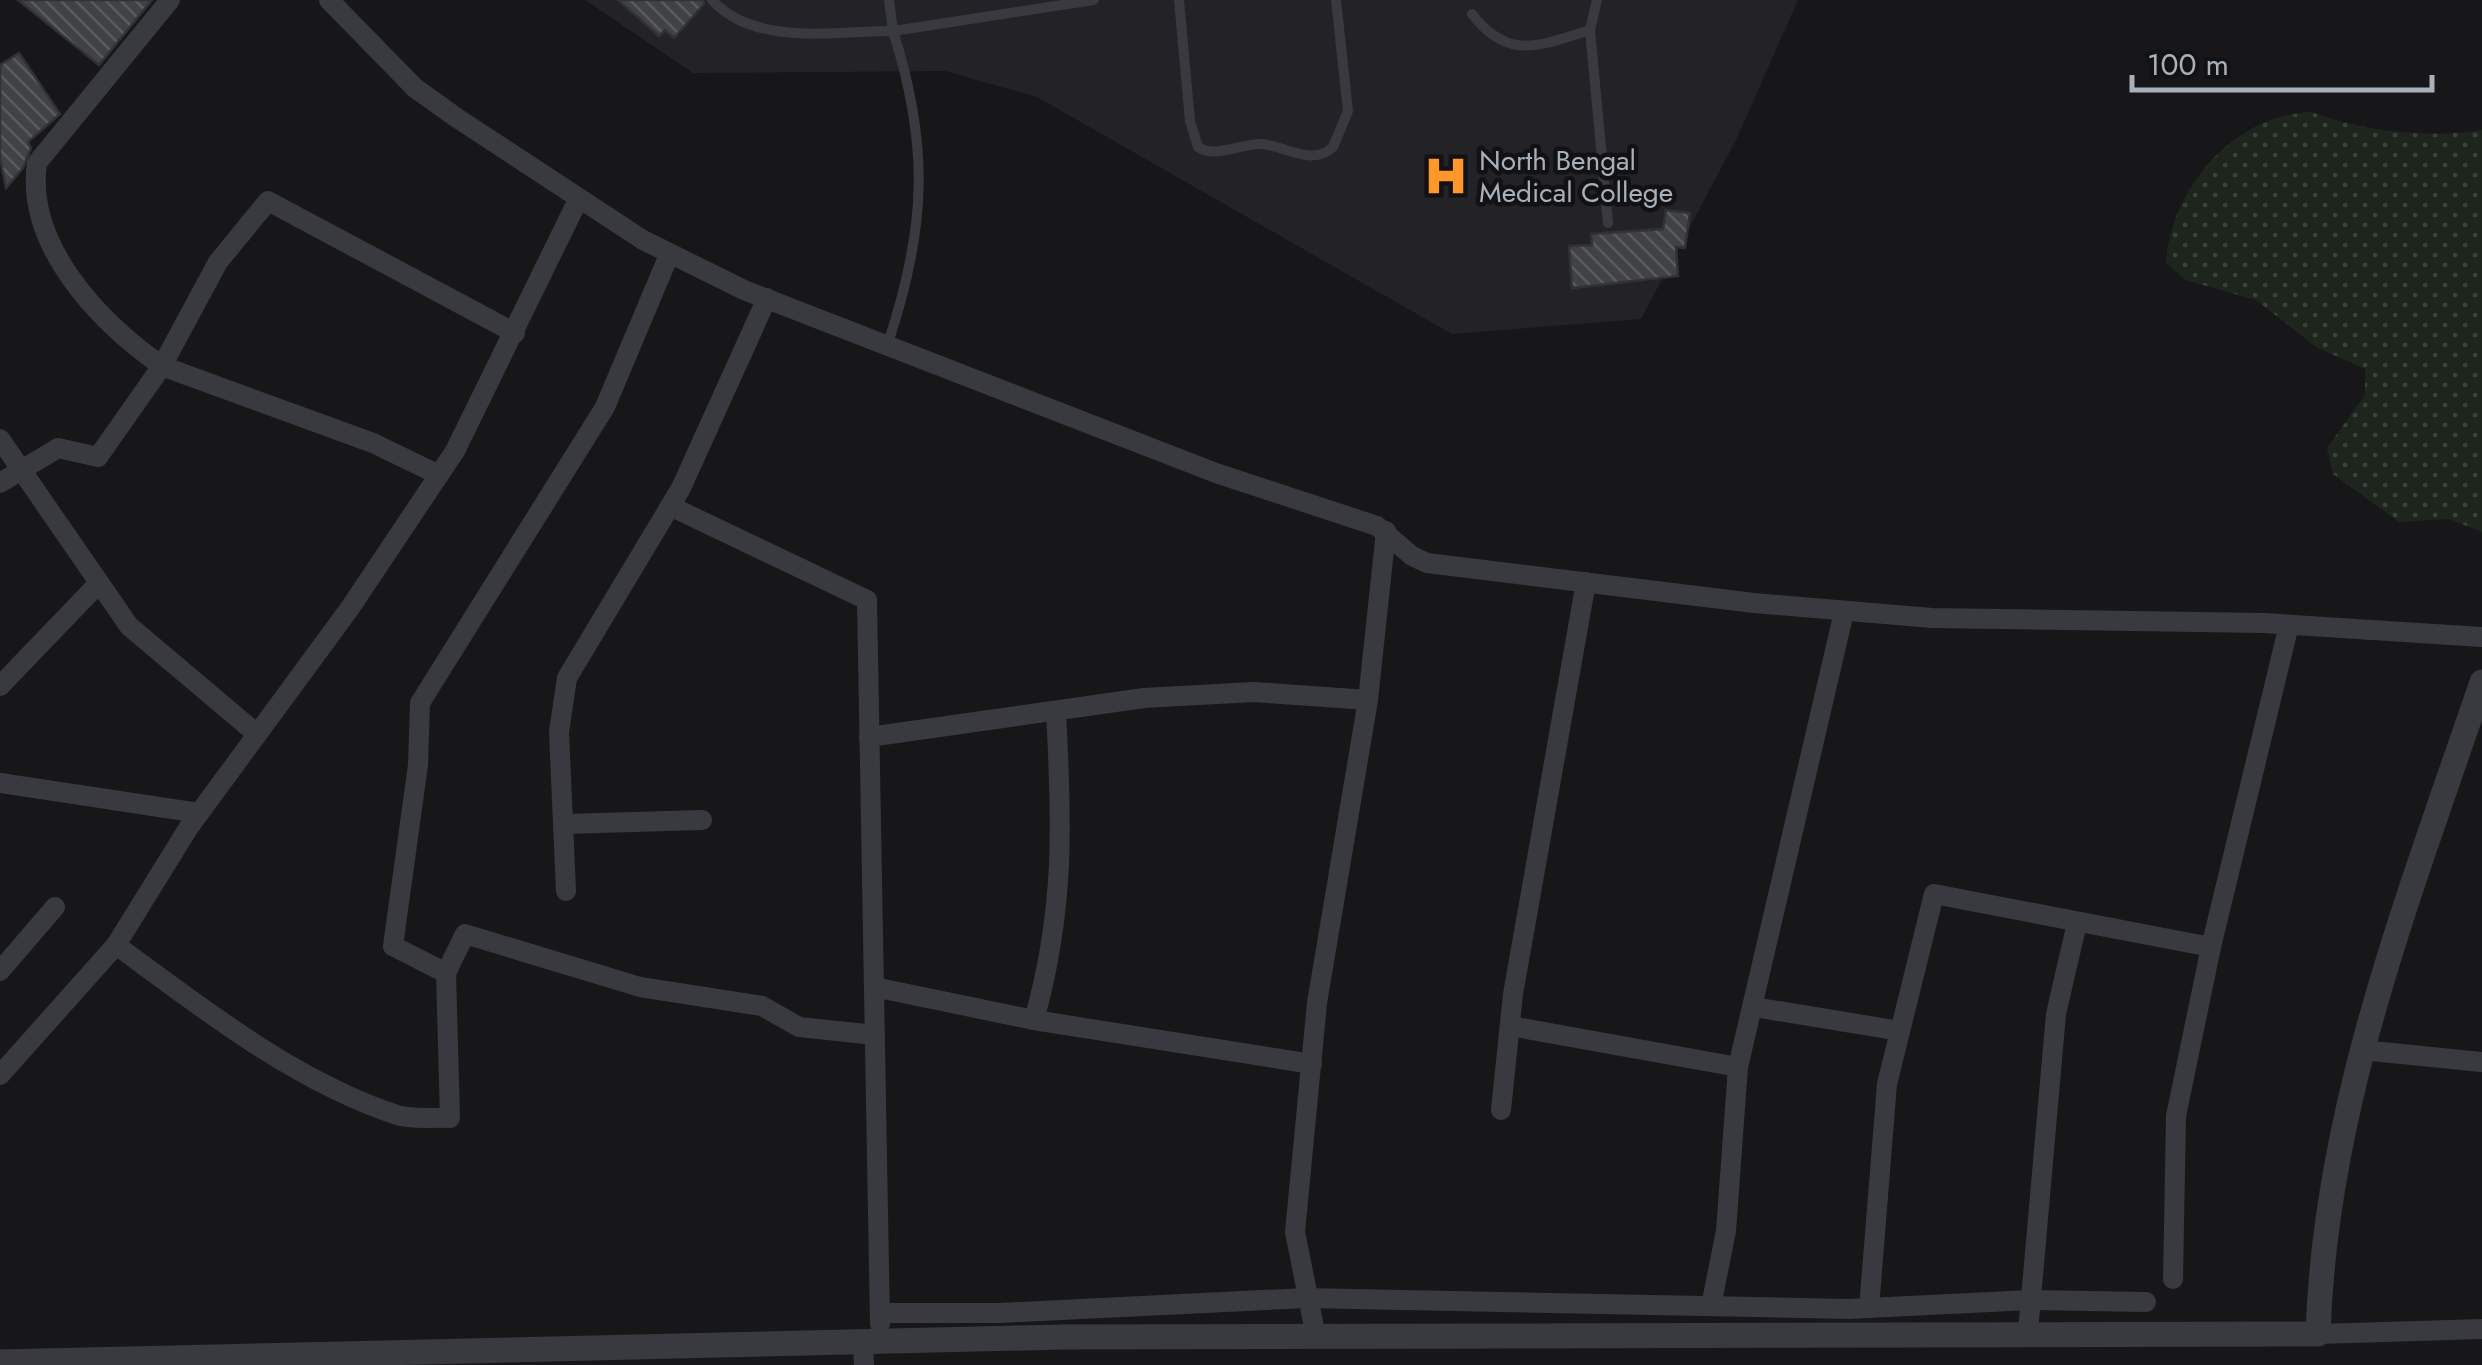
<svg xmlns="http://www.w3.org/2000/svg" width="2482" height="1365" viewBox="0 0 2482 1365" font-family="Jost,sans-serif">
	<defs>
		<pattern id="grass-dots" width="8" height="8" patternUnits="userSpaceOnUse" patternTransform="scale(2.5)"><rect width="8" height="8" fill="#1d251d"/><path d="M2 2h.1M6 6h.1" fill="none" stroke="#3b423c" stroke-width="1.8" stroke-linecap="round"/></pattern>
		<pattern id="building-back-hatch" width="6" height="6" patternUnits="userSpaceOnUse" patternTransform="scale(2.5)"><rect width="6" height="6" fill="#414246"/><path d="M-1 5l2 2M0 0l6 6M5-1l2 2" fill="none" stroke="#5a5b5f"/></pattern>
	</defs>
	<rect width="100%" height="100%" fill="#171719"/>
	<!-- built -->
	<path fill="#232327" d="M585 0H1798L1736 140 1641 319 1452 334 1037 97 945 71 693 73Z"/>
	<!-- grass -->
	<path fill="url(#grass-dots)" d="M2311 112C2363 131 2427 139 2482 130V532L2449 519 2399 522 2333 474 2327 448 2365 395V369L2316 347 2256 300 2185 280 2166 263C2171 188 2234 115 2311 112Z"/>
	<!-- building -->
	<g fill="url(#building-back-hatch)" stroke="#313236" stroke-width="2.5">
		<path d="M18 0H152L99 65Z"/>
		<path d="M618 0H703L704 4 674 38 665 30 659 36Z"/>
		<path d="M19 53 60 114 28 142 31 148 23 168 6 188 0 158V65Z"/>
		<path d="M1666 210 1690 213 1685 248 1676 247 1678 276 1572 288 1569 246 1592 245 1591 234 1663 229Z"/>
	</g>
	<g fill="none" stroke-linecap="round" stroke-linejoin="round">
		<!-- service -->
		<g stroke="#383a3f" stroke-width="10">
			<path d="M712 0C755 47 835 31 893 31 930 147 926 229 888 343"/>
			<path d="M889 0 893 31 1094 0"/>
			<path d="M1179 0 1190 121 1198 147C1216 159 1241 143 1262 144 1286 146 1312 167 1333 147L1348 111 1336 0"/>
			<path d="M1597 0 1590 30 1608 223"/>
			<path d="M1472 14C1508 61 1539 46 1590 30"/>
		</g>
		<!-- minor -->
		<g stroke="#383a3f" stroke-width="20">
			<path d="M329 0 415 88 457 118 643 240 744 290 1216 473 1377 526 1412 556 1427 563 1754 603 1932 618 2264 623 2482 637"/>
			<path d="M0 439 129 626 257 734"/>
			<path d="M439 475 373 443 162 366 218 262 268 201 515 333"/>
			<path d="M0 483 58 448 98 457 162 366C99 322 25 245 37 163L170 0"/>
			<path d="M670 506 867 600 880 1324"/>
			<path d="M0 686 99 583"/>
			<path d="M869 737 1144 698 1254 692 1368 700"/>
			<path d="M0 783 199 813"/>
			<path d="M564 824 702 820"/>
			<path d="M566 891 559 732 567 678 681 488 767 298"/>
			<path d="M116 945C202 1008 294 1081 397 1115 412 1120 433 1117 450 1118L446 973 465 934 640 987 762 1006 799 1027 875 1035"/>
			<path d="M0 971 55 907"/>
			<path d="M446 973 393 946 418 765 420 703 605 407 669 255"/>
			<path d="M874 987 1034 1020 1312 1064"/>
			<path d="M1754 1007 1900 1031"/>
			<path d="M1034 1020C1065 910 1062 823 1056 711"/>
			<path d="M1510 1026 1738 1067"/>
			<path d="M2362 1050 2482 1062"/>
			<path d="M0 1075 116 945 189 827 350 608 455 451 578 200"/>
			<path d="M1501 1110 1513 994 1586 582"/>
			<path d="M2173 1279 2176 1116 2211 947 2289 625"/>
			<path d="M1711 1306 1726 1231 1738 1067 1844 612"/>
			<path d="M1869 1308 1887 1084 1934 894 2211 947"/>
			<path d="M880 1313H999L1305 1298 1848 1309 2031 1300 2146 1302"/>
			<path d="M2028 1332 2056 1014 2077 923"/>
			<path d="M2318 1334 2482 1329"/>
			<path d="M1316 1337 1295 1232 1317 1003 1368 700 1386 531"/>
			<path d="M863 1342 864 1365"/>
		</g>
		<!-- tertiary -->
		<path stroke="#383a3f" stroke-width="25" d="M0 1362 1064 1337 2318 1334C2325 1107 2410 894 2482 682"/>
	</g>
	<!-- icons -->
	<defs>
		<g id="hospital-bare" transform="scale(3.45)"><path d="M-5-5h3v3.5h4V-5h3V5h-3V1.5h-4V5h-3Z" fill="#ff9829" stroke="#121214" stroke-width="2.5" paint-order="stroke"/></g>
	</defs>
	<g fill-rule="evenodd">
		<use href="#hospital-bare" x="1446" y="176"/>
	</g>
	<g text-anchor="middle" stroke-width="9" stroke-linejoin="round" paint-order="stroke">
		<!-- poi labels -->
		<g font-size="28" fill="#a8b0ba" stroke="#121214" text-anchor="start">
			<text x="1479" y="170">North Bengal<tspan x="1479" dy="32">Medical College</tspan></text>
		</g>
	</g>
	<!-- scale -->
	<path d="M2132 75v15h300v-15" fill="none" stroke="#a8b0ba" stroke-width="5"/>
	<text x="2147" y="75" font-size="30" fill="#a8b0ba" stroke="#121214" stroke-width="8" paint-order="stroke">100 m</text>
</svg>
